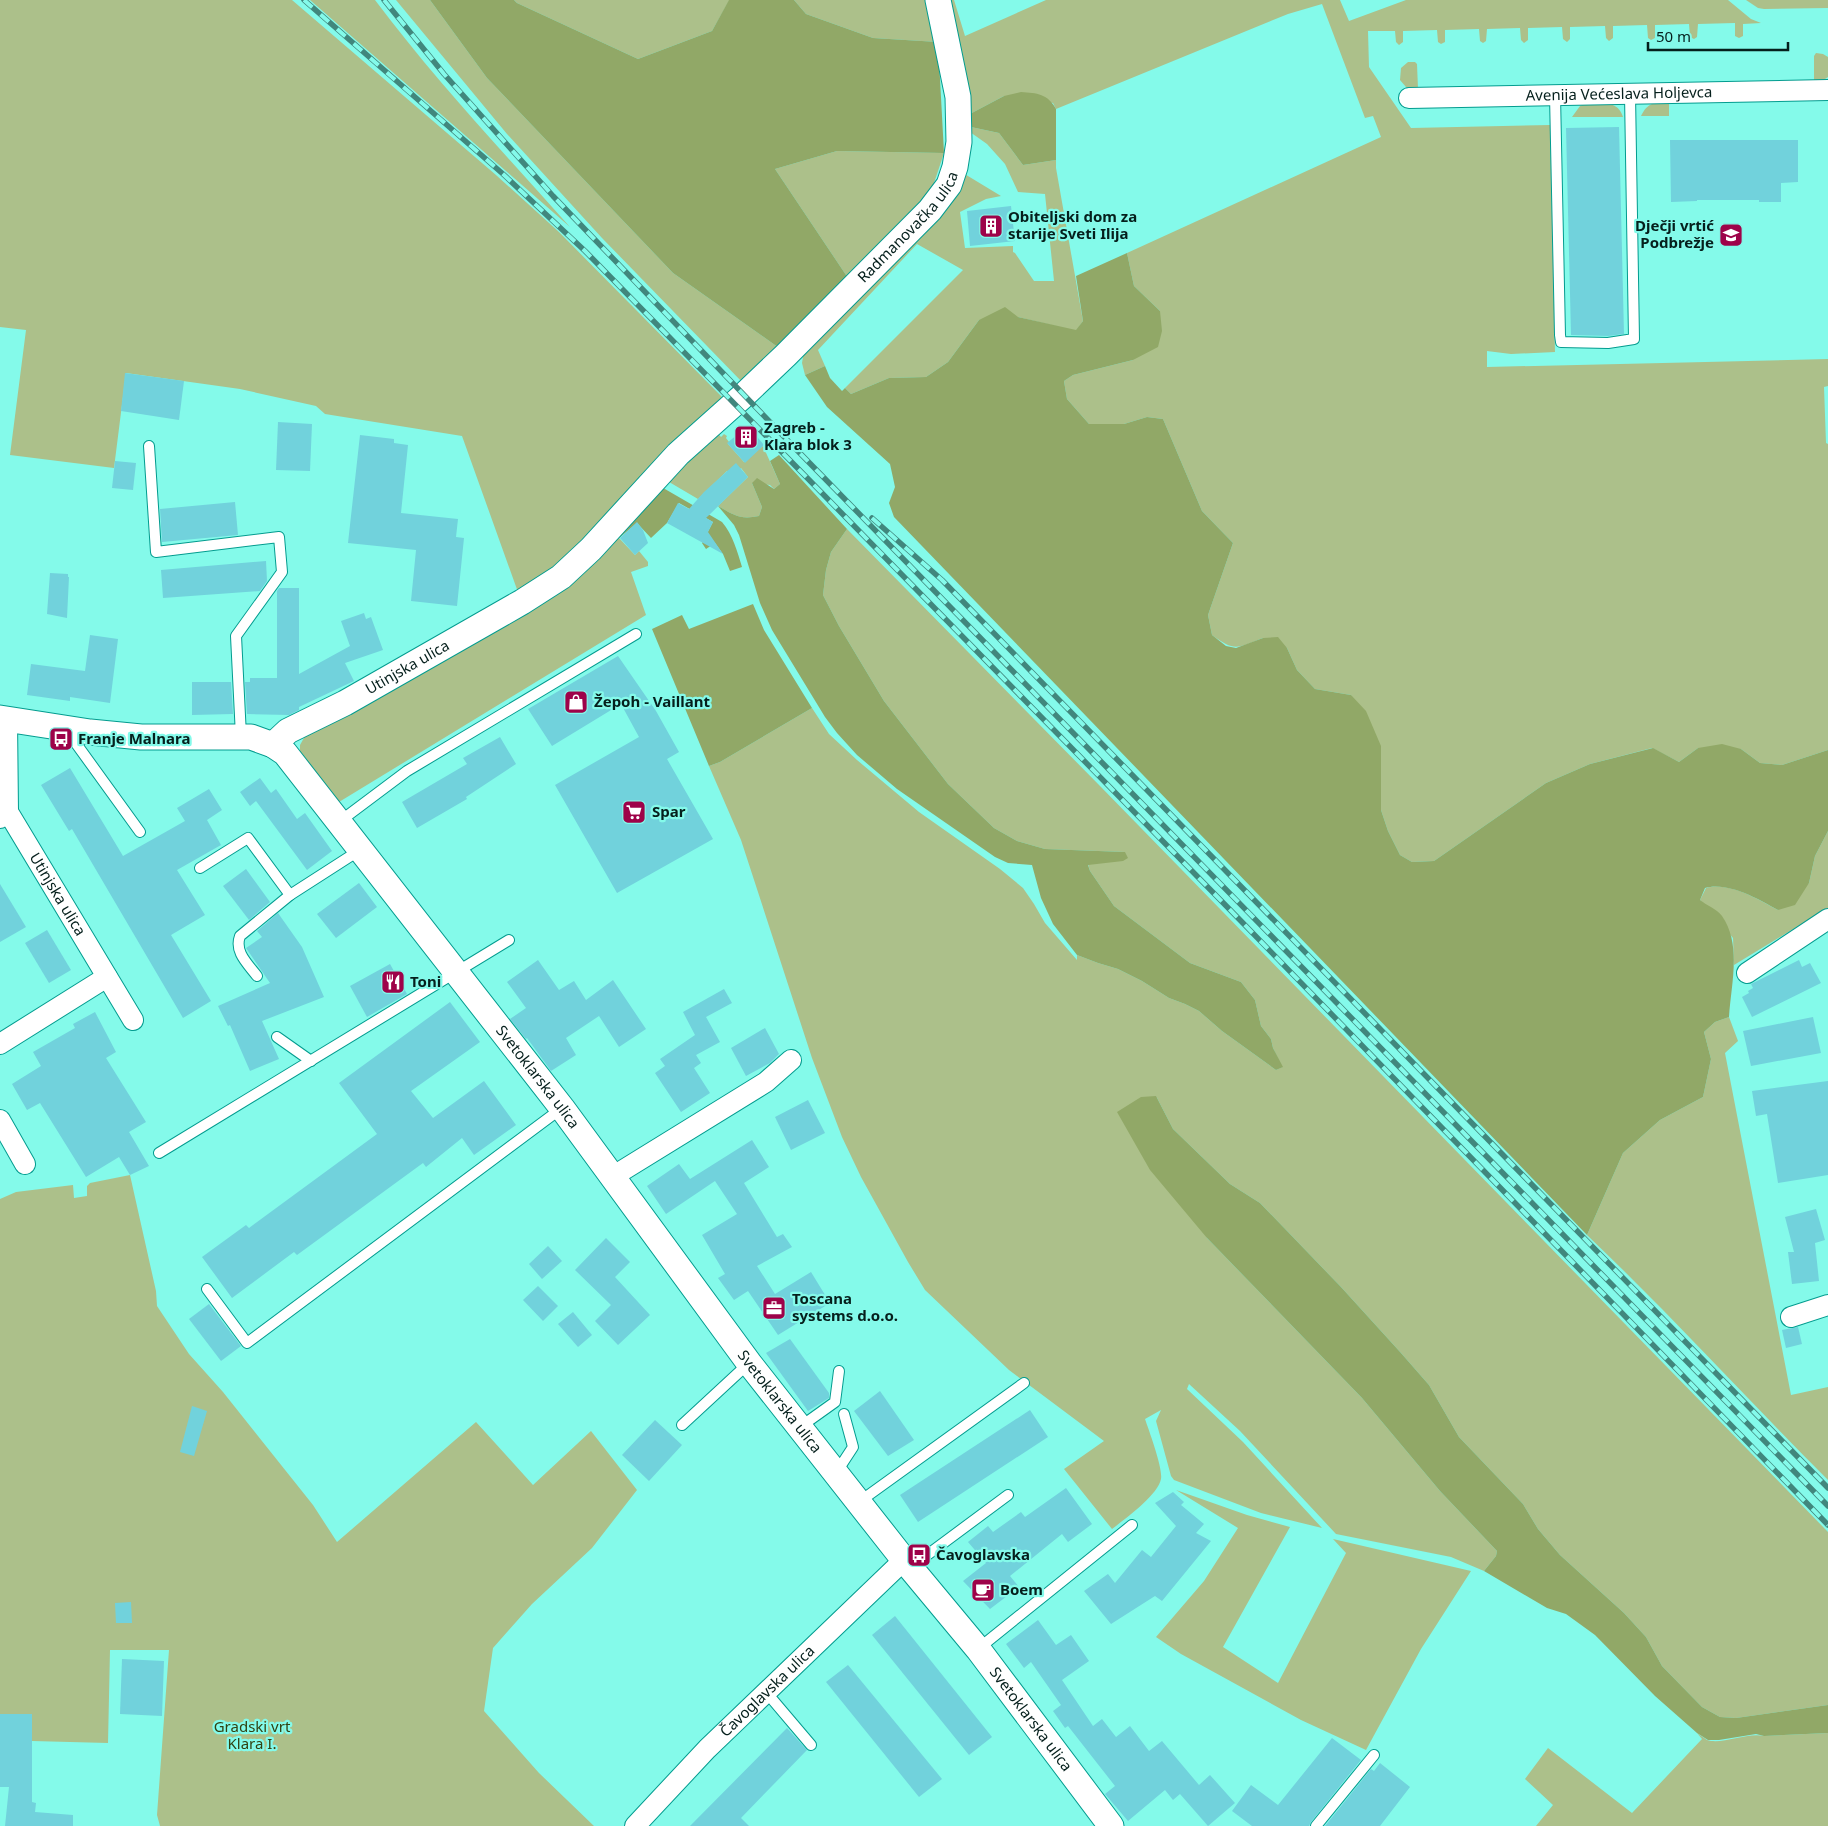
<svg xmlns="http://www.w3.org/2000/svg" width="1828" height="1826" viewBox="0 0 1828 1826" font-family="'Noto Sans',sans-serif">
	<rect width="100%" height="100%" fill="#84faea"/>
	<!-- green -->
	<g fill="#acc08a">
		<path d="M0 0H292L496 175 559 232 725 400 563 562 519 595 462 436 325 414 316 406 240 389 126 373 114 468 10 455 26 330 0 327Z"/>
		<path d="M310 0H375C435 80 504 153 570 227Z"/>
		<path d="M396 0H430L487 78 673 273 782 350 743 383 602 238 507 134Z"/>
		<path d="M514 0H729V1L712 31 638 59 517 3Z"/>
		<path d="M794 0H929L938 42 873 38 806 14Z"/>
		<path d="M947 0H954L965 36 1046 0H1340L1349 21 1406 0H1728L1751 19 1761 23 1743 24V36L1739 38 1735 36V23L1698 24 1697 37 1694 39 1690 37 1689 24 1655 25V38L1651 40 1648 38 1647 25 1613 26V38L1609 41 1606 38 1605 26 1570 27V39L1567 42 1563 39 1562 27 1528 28V40L1524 43 1521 40 1520 28 1487 29 1486 41 1483 43 1480 41 1479 29 1445 30V42L1441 44 1438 42 1437 30 1403 31V42L1399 45 1396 42 1395 31H1368L1369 67 1411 128 1550 125 1555 352 1511 354 1487 351V367L1828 359V386L1824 387 1826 443 1828 444V750L1782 765 1760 763 1741 749 1698 748 1679 762 1652 748 1590 764 1546 783 1434 861 1412 862 1400 855 1388 831 1381 810V778L1351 695 1315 689 1297 670 1287 648 1263 638C1237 648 1235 652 1212 635L1208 615 1233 543 1202 511 1163 419 1147 417 1124 424H1089L1067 399 1064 381 1073 375 1133 360 1160 311 1134 286 1127 253 1381 137 1373 116 1365 118 1322 4 1288 14 1056 109 1053 103 1004 96 968 115Z"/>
		<path d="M1746 0H1828V8L1764 9 1758 8Z"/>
		<path d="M1816 53 1823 54 1828 57V77L1822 81H1814V56Z"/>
		<path d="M1408 62H1415L1417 64 1418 89 1406 87 1400 80 1401 68Z"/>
		<path d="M1669 101V116H1641C1647 103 1655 102 1669 101Z"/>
		<path d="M1587 103C1601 103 1618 100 1623 117H1572L1580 106Z"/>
		<path d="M971 127 999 133 1023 165 1056 160V168L1083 321 1076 331 1018 317 979 320 948 362 926 377 889 378 851 394 845 388 963 270 917 244 818 350 825 366 805 375 802 363 804 351 963 173 1001 196 986 199 960 212 965 248 1013 246V252L1015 253 1034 281H1054L1045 194 1018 192 1005 164 987 144 970 132Z"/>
		<path d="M837 151 944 153 929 198 848 278 775 169Z"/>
		<path d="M715 430 721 437 724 434 727 436 726 438 729 442 728 444 744 462 763 446 780 484 774 489 770 485 752 483 762 507 759 516C740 520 734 515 718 506L748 477 741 468 732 475 727 471 698 499 664 479Z"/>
		<path d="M847 529 1101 787 1828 1532V1705L1736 1718 1720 1717 1702 1707 1662 1666 1646 1637 1624 1613 1560 1555 1538 1529 1523 1504 1459 1437 1429 1385 1401 1353 1341 1287 1260 1203 1230 1184 1173 1129 1156 1096 1207 1238 1362 1398 1440 1491 1497 1551 1496 1556 1484 1571 1451 1557 1336 1534 1240 1431 1189 1384 1187 1389 1243 1442 1322 1528 1261 1513 1174 1480 1171 1476 1156 1421 1161 1410 1145 1419C1149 1431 1163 1468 1161 1479 1158 1495 1125 1519 1112 1529L1064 1469 1104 1441 1009 1370 925 1290 908 1262 861 1177 842 1137 812 1058 741 840 709 766 720 762 812 708 829 734 857 760 919 812 1000 869 1023 888 1034 904 1045 923 1077 960V955L1098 963 1118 969 1142 981 1169 998 1185 1004 1199 1011 1222 1031 1276 1070 1282 1067 1273 1048 1271 1039 1261 1026 1255 1000 1241 982 1190 963 1114 906 1090 871 1088 864 1125 852 1045 849 1017 841 994 828 948 784 884 701 839 626 823 595 826 570 831 552Z"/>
		<path d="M617 533 619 538 635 555 639 551 648 562V566L631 572 646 615 339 802 300 753V745L305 736Z"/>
		<path d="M1828 831V908L1734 965 1733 938 1700 900 1706 888C1728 881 1758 899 1778 910L1809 883 1815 856Z"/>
		<path d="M1729 1017 1738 1041 1725 1053 1791 1395 1828 1387V1480C1747 1399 1670 1314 1587 1235L1623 1153 1660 1120 1703 1097 1711 1059 1704 1032 1715 1022Z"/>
		<path d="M130 1175 156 1291 157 1306 189 1354 223 1392 313 1505 337 1542 476 1422 533 1485 591 1431 637 1490 592 1548 532 1604 493 1648 484 1711 539 1773 594 1826H160L157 1815 169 1650H110L108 1743 32 1741V1714H0V1199L16 1192 73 1185 74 1198 87 1196V1186L90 1183Z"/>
		<path d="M1176 1490 1247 1515 1290 1527 1223 1647 1278 1683 1346 1553 1333 1539 1471 1571 1421 1649 1366 1750 1301 1720 1181 1654 1156 1637 1204 1581 1238 1528Z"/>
		<path d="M1697 1733C1700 1735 1704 1738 1707 1740 1722 1745 1747 1732 1764 1736L1828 1733V1826H1536L1553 1805 1525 1779 1548 1748 1632 1813 1702 1739Z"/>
	</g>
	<!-- forest -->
	<g fill="#91a867">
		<path d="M430 0H514L517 3 638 59 712 31 729 0H794L806 14 873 38 938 42 944 153 837 151 775 169 848 278 782 350 673 273 487 78Z"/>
		<path d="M1021 92C1037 93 1048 94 1056 109V160L1023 165 999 133 971 127 968 115 1004 96Z"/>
		<path d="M1127 253 1134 286 1160 311 1162 331 1158 347 1133 360 1073 375 1064 381 1067 399 1089 424H1124L1147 417 1163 419 1202 511 1233 543 1208 615 1212 635 1226 646 1236 648 1263 638 1278 637 1287 648 1297 670 1315 689 1351 695 1366 711 1381 746V810L1388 831 1400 855 1412 862 1434 861 1546 783 1590 764 1653 748 1679 762 1698 748 1722 744 1741 749 1760 763 1782 765 1828 750V831L1815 856 1809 883 1795 905 1778 910C1759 899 1727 881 1705 888L1700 900C1706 905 1717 909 1722 916 1742 945 1731 984 1729 1017L1715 1022 1704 1032 1711 1059 1703 1097 1660 1120 1623 1153 1587 1235 894 517 889 503 895 487 890 464 827 407 805 375 825 366 830 378 842 391 845 388 851 394 889 378 926 377 948 362 979 320 1005 307 1018 317 1076 330 1083 321 1076 276Z"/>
		<path d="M779 455 847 529 831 552 826 570 823 595 839 626 884 701 948 784 994 828 1017 841 1045 849 1125 852 1128 858 1123 861 1088 865 1090 871 1114 906 1190 963 1241 982 1255 1000 1261 1026 1271 1039 1273 1048 1283 1067 1276 1070 1222 1031 1199 1011 1185 1004 1169 998 1142 981 1118 969 1098 963 1077 955 1053 924 1041 898 1032 865 1008 863 995 857 897 789 857 755 837 733 825 717 772 630 760 603 739 535 734 525 718 506C734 515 740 520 759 516L762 507 752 483 757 478 774 489 780 484 770 461Z"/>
		<path d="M658 485 722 522C733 535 737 551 742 567L730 571 723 554 715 543 706 549 702 543 713 522 679 503 667 523 651 538 637 523 619 538 617 535Z"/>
		<path d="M753 604 764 630 812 708 720 762 709 766 652 629 682 615 689 629Z"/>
		<path d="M1156 1096 1173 1129 1230 1184 1260 1203 1341 1287 1401 1353 1429 1385 1459 1437 1523 1504 1538 1529 1560 1555 1624 1613 1646 1637 1662 1666 1702 1707 1720 1717 1736 1718 1828 1705V1733L1764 1736 1756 1734 1719 1740H1708L1697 1733 1655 1696 1595 1635 1566 1614 1547 1608 1484 1571 1496 1556 1497 1551 1440 1491 1362 1398 1207 1238 1150 1170 1117 1112 1141 1097Z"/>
	</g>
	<!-- building -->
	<g fill="#71d2dc">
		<path d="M1619 127 1624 334 1608 336 1571 335 1566 128Z"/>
		<path d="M1670 140H1798V182L1781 183V202H1759V200H1697V201L1671 202Z"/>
		<path d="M1011 206 1015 241 970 246 967 211Z"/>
		<path d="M125 373 184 381 179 420 121 411Z"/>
		<path d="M278 422 312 424 310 471 276 470Z"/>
		<path d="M748 426 764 445 745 463 727 443Z"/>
		<path d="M360 435 394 439V443L408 445 401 513 458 519 456 537 464 538 457 606 411 601 416 550 348 543Z"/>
		<path d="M115 461 136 463 133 490 112 488Z"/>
		<path d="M736 463 748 477 706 518 713 522 708 532 723 554 667 523 678 503 689 509 704 492Z"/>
		<path d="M235 502 238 535 162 542 160 509Z"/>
		<path d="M637 522 643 530 648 543 635 555 620 538Z"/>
		<path d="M266 561 267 581 260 591 163 598 161 570Z"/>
		<path d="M50 573 68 574V577H69L67 618 47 614Z"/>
		<path d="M279 588H299V674L350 646 341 621 364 613 366 619 371 617 383 650 345 663 354 681 299 707V710L289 715 247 714 245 682H250V678H277V591Z"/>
		<path d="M90 635 118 639 110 703 70 697V701L27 695 31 664 85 671Z"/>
		<path d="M618 656 656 711 679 752 667 759 713 839 617 893 555 785 639 737 621 704 552 746 528 709Z"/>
		<path d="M192 682H231L233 714 192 715Z"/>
		<path d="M500 737 516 764 466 797 467 799 417 828 402 802 467 764 463 758Z"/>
		<path d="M70 768 123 856 185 821 177 808 209 789 222 810 207 820 221 845 177 870 205 915 171 935 211 1001 183 1018 72 829 69 831 41 785Z"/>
		<path d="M260 778 271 793 276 789 297 819 305 813 332 851 307 870 256 801 250 806 240 792Z"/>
		<path d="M246 869 270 902 249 920 223 886Z"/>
		<path d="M359 883 377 907 336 938 317 914Z"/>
		<path d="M0 884 26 927 0 942Z"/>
		<path d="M278 913 302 947 324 997 262 1021 279 1059 250 1071 230 1025 228 1026 218 1006 270 983 246 948 262 937 257 931Z"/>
		<path d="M47 930 71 970 49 983 25 943Z"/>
		<path d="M538 960 559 990 574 981 586 1000 613 980 646 1029 619 1047 599 1016 566 1038 576 1055 551 1071 527 1038 526 1039 510 1019 526 1008 507 982Z"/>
		<path d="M1799 960 1802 967 1810 963 1821 983 1752 1017 1742 997 1749 993 1748 991 1753 988 1751 984Z"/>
		<path d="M390 964 407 994 367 1017 350 986Z"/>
		<path d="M724 989 732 1003 706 1017 720 1042 696 1055 701 1063 694 1068 710 1093 681 1112 655 1073 665 1066 660 1059 695 1035 683 1012Z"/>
		<path d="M450 1002 480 1042 411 1091 433 1118 484 1081 516 1125 474 1155 462 1138 426 1167 423 1163 297 1255 294 1252 232 1298 202 1257 246 1225 249 1228 377 1134 339 1083Z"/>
		<path d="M95 1012 116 1052 106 1058 146 1122 129 1132 149 1166 130 1175 119 1157 86 1177 40 1103 27 1110 12 1084 41 1066 33 1052 75 1028 73 1024Z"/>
		<path d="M1813 1017 1821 1053 1751 1066 1743 1031Z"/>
		<path d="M765 1028 779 1054 770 1063 746 1076 731 1048Z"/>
		<path d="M1828 1081V1175L1778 1183 1767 1114 1756 1116 1752 1091Z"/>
		<path d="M808 1100 825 1133 791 1150 775 1117Z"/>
		<path d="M752 1140 769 1167 744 1183 777 1237 783 1234 792 1247 757 1266 775 1294 811 1272 830 1303 778 1335 748 1291 734 1300 718 1278 725 1274 702 1235 737 1214 715 1181 666 1214 647 1186 679 1164 690 1179Z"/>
		<path d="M1816 1209 1825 1240 1815 1243 1819 1281 1792 1284 1788 1252H1794L1785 1217Z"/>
		<path d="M606 1238 630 1262 615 1277 650 1315 618 1345 595 1321 611 1305 575 1270Z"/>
		<path d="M548 1246 562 1261 542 1279 529 1264Z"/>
		<path d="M538 1286 558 1306 543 1321 523 1300Z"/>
		<path d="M209 1304 241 1346 221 1361 189 1319Z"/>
		<path d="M573 1312 592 1335 578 1347 558 1324Z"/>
		<path d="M1798 1327 1802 1344 1786 1348 1782 1330Z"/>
		<path d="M790 1339 829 1393V1398L808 1411 766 1353Z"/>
		<path d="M880 1391 914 1440 888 1456 854 1411Z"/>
		<path d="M192 1406 207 1411 194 1456 180 1452Z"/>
		<path d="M1030 1410 1048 1437 918 1522 900 1495Z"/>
		<path d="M655 1420 682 1445 649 1481 622 1455Z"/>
		<path d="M1066 1488 1092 1524 1068 1542 1062 1534 1010 1576 1019 1587 990 1609 963 1581 986 1563 968 1542 988 1526 993 1532 1021 1512 1025 1517Z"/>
		<path d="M1173 1492 1184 1502 1181 1505 1204 1524 1196 1533 1211 1541 1162 1601 1155 1596 1111 1624 1084 1591 1108 1574 1115 1583 1142 1550 1151 1557 1176 1526 1155 1503Z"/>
		<path d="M131 1602 132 1623H116L115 1603Z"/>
		<path d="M895 1616 992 1737 969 1755 872 1635Z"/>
		<path d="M1038 1620 1056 1645 1071 1635 1089 1661 1062 1680 1093 1726 1102 1719 1116 1737 1130 1726 1149 1751 1162 1741 1199 1785 1210 1775 1235 1803 1208 1826 1180 1794 1173 1800 1165 1790 1128 1821 1105 1794 1115 1786 1068 1726 1065 1728 1053 1711 1061 1705 1031 1662 1024 1668 1006 1644Z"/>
		<path d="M122 1659 164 1661 162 1716 120 1714Z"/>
		<path d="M848 1665 942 1779 919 1797 826 1682Z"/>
		<path d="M0 1714H32V1802L36 1803 35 1812 73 1815V1826H5L9 1787H0Z"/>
		<path d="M787 1728 807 1750 741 1818 749 1826H690Z"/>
		<path d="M1332 1738 1361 1760 1311 1822 1309 1826H1252L1232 1811 1251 1785 1278 1805Z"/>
		<path d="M1380 1763 1410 1787 1380 1826H1325L1371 1769 1374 1771Z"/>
	</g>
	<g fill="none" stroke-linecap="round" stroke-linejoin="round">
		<!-- service casing -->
		<g stroke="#039c8f" stroke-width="12">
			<g id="service">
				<path d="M1555 95 1560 335 1561 342 1608 343 1634 339 1630 94"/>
				<path d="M149 446 156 552 279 537 282 572 236 636 241 736"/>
				<path d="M67 731 140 832"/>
				<path d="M339 822 407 771 636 634"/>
				<path d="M200 868 248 838 290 895 360 850"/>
				<path d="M257 976C248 964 234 952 240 936L290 895"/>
				<path d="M277 1037 311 1061"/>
				<path d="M159 1153 509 940"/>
				<path d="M207 1289 247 1343 562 1108"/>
				<path d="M682 1425 749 1363"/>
				<path d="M800 1427 835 1402 839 1371"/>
				<path d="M836 1473 853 1447 844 1414"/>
				<path d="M859 1502 1024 1383"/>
				<path d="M911 1567 1008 1495"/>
				<path d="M978 1649 1132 1525"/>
				<path d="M766 1692 811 1745"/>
				<path d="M1316 1826 1374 1755"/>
			</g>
		</g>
		<!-- minor casing -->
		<g stroke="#039c8f" stroke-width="22">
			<g id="minor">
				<path id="s1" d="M1409 98 1828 90"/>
				<path id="s2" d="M8 812 133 1020"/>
				<path d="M0 818 8 812 7 719"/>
				<path d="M1747 973 1828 919"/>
				<path d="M0 1044 107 977"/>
				<path d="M0 1120 25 1164"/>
				<path d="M612 1177 766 1082 791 1060"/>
				<path d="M1791 1317 1828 1305"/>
				<path id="s3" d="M635 1826 707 1749 904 1560"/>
			</g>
		</g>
		<!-- tertiary casing -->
		<g stroke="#039c8f" stroke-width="27">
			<g id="tertiary">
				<path id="s4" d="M0 718 90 732 141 737H251L273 745 285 753 562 1108 749 1363 904 1560 978 1649 1111 1826"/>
				<path id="s5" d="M273 745 288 731 345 703 522 602 561 577 591 549 678 454 744 395 786 355 930 210 949 185 955 167 959 142 958 97 938 0"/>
			</g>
		</g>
		<!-- service -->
		<use href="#service" stroke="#fff" stroke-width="10"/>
		<!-- minor -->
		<use href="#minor" stroke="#fff" stroke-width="20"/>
		<!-- tertiary -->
		<use href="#tertiary" stroke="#fff" stroke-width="25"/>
		<!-- rail casing -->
		<g stroke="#41877d" stroke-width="5.5">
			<g id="rail">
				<path d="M304 0 503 174 585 251 1240 920 1828 1525"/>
				<path d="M384 0 444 74 553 196 792 445 1828 1506"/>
				<path d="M872 518 942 580 1828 1488"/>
			</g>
		</g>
		<!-- rail -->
		<use href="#rail" stroke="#84faea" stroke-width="4" stroke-dasharray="11" stroke-linecap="butt"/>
	</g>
	<!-- icons -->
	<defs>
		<g id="building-square" transform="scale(1.25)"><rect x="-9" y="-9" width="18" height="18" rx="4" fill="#9e0249" stroke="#84faea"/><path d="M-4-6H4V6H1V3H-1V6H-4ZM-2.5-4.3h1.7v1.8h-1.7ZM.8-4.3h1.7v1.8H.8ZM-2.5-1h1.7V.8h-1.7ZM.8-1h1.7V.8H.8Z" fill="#fff"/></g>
		<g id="school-square" transform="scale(1.25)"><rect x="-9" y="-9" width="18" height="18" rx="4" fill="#9e0249" stroke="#84faea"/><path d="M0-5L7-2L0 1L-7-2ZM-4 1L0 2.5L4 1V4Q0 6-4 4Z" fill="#fff"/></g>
		<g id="shop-square" transform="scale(1.25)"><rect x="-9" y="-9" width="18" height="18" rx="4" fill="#9e0249" stroke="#84faea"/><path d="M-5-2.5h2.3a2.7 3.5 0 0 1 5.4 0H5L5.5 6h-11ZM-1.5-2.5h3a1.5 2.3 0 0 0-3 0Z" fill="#fff"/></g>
		<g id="bus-square" transform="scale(1.25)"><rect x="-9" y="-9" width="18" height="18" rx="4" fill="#9e0249" stroke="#84faea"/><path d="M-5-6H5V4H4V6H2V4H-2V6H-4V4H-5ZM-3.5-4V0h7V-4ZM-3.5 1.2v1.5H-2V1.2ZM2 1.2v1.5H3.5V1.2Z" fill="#fff"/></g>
		<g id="supermarket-square" transform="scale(1.25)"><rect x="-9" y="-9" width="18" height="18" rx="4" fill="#9e0249" stroke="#84faea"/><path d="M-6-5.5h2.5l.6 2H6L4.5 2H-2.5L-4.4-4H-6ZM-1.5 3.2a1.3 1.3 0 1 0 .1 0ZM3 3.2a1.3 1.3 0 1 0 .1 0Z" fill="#fff"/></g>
		<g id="restaurant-square" transform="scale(1.25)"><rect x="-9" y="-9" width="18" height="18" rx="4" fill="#9e0249" stroke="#84faea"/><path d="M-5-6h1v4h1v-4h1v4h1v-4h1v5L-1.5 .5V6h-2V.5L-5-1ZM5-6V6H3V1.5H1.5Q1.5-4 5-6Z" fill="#fff"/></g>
		<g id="office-square" transform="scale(1.25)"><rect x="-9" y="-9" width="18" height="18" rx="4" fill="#9e0249" stroke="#84faea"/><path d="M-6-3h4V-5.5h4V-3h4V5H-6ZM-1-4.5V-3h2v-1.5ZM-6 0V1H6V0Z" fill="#fff"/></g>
		<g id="cafe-square" transform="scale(1.25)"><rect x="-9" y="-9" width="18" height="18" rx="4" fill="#9e0249" stroke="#84faea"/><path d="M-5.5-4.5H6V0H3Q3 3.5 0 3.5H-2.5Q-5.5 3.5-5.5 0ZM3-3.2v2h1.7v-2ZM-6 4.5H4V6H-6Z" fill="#fff"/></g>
	</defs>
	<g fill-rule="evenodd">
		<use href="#building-square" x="991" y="226"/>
		<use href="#school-square" x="1731" y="235"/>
		<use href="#building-square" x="746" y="437"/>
		<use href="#shop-square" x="576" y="702"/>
		<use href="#bus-square" x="61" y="739"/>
		<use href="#supermarket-square" x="634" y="812"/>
		<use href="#restaurant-square" x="393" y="982"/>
		<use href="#office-square" x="774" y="1308"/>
		<use href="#bus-square" x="919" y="1555"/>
		<use href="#cafe-square" x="983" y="1590"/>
	</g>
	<g text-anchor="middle" stroke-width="4.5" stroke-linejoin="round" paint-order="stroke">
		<!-- street labels -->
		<g font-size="15" fill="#051f1c" stroke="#84faea">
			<text dy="5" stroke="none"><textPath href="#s1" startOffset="210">Avenija Većeslava Holjevca</textPath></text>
			<text dy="5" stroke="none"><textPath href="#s5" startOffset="828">Radmanovačka ulica</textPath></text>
			<text dy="5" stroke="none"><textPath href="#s5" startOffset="156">Utinjska ulica</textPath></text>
			<text dy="5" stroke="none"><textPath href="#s2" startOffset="96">Utinjska ulica</textPath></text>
			<text dy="5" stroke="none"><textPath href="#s4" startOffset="701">Svetoklarska ulica</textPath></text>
			<text dy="5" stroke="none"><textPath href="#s4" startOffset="1106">Svetoklarska ulica</textPath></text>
			<text dy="5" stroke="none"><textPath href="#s3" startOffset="189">Čavoglavska ulica</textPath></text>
			<text dy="5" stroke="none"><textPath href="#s4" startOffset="1511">Svetoklarska ulica</textPath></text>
		</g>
		<!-- poi labels -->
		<g font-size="15" font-weight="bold" fill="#051f1c" stroke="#84faea" text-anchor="start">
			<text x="1008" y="222">Obiteljski dom za<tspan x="1008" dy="17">starije Sveti Ilija</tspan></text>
			<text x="1714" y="231" text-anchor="end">Dječji vrtić<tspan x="1714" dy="17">Podbrežje</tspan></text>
			<text x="764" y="433">Zagreb -<tspan x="764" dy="17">Klara blok 3</tspan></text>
			<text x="594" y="707">Žepoh - Vaillant</text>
			<text x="78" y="744">Franje Malnara</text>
			<text x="652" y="817">Spar</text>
			<text x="410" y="987">Toni</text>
			<text x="792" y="1304">Toscana<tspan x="792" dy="17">systems d.o.o.</tspan></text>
			<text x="936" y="1560">Čavoglavska</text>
			<text x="1000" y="1595">Boem</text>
		</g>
		<!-- park labels -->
		<g font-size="15" fill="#324111" stroke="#84faea">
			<text x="252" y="1732">Gradski vrt<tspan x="252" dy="17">Klara I.</tspan></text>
		</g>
	</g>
	<!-- scale -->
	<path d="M1648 42v8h140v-8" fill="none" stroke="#051f1c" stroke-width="2.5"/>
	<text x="1656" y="42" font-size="15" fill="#051f1c" stroke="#84faea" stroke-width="4" paint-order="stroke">50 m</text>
</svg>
